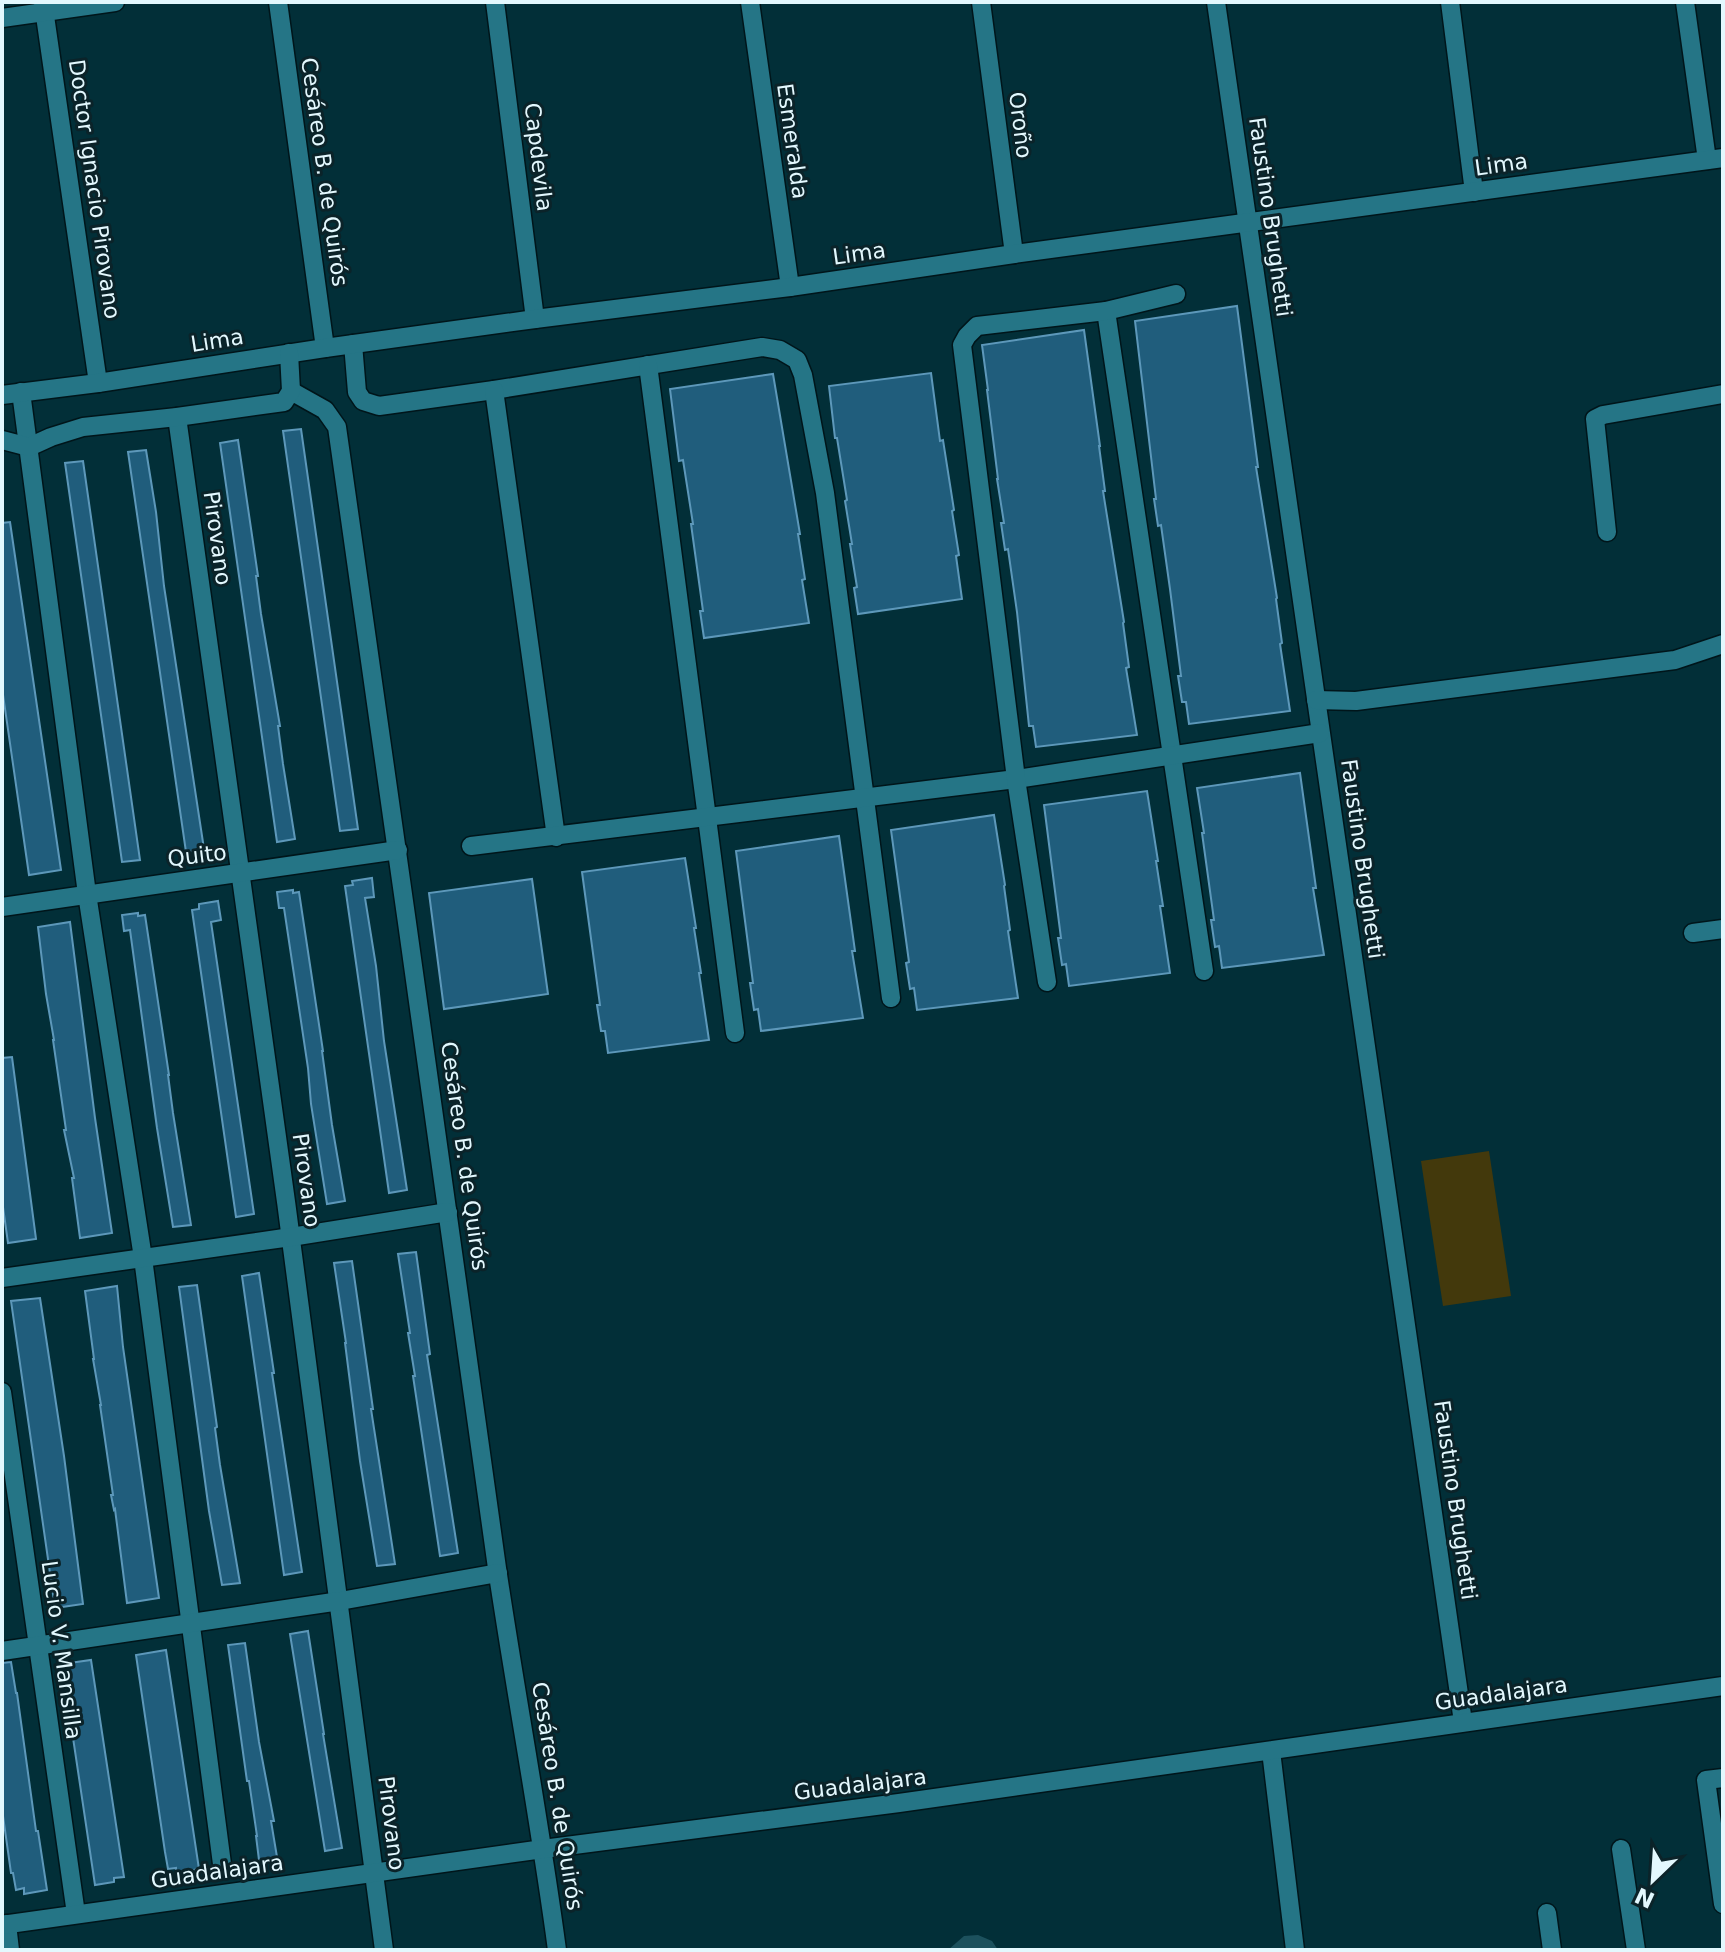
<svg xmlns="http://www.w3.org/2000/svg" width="1725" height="1952" viewBox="0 0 1725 1952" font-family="'DejaVu Sans',sans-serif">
	<rect width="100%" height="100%" fill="#022f38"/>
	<!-- green -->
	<path fill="#43390c" d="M1489 1151 1511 1296 1443 1306 1421 1161Z"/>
	<!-- water -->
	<path fill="#1c515d" d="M978 1935 992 1941 998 1950H948L964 1936Z"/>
	<!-- building -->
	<g fill="#205d7c" stroke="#5d98ba" stroke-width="2">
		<path d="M1237 306 1258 467H1256L1277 598 1276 599 1282 643 1280 644 1290 711 1189 724 1186 702H1182L1178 676H1181L1170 589 1161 525 1158 526 1154 499H1156L1135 321Z"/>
		<path d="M1084 330 1100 446H1099L1105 491H1103L1124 622 1123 623 1129 667 1126 668 1137 735 1036 747 1033 726H1029L1017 612 1008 549 1005 550 1001 523H1004L997 479H998L987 390H988L982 345Z"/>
		<path d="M931 373 940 441 943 440 954 510 952 511 959 555 956 556 962 599 858 614 854 588 857 587 850 544H852L845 501 847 500 837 438H835L829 386Z"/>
		<path d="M773 374 800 534H798L805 579 802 580 809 623 704 638 700 611H703L691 524H693L683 460 679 461 670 389Z"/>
		<path d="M301 429 358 829 340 831 283 431Z"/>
		<path d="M238 440 258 576H256L261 614 280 726H278L283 764 295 839 277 842 220 443Z"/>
		<path d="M146 450 156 512 164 586 204 849 186 852 128 452Z"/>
		<path d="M83 461 140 860 122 862 65 463Z"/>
		<path d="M10 522 61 870 29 875 2 688V523Z"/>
		<path d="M1300 773 1316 888H1313L1324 955 1222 968 1219 946 1215 947 1211 920H1214L1202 833H1204L1197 788Z"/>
		<path d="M1147 791 1158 861H1156L1163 906H1160L1170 973 1069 986 1066 964 1062 965 1058 938H1061L1044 805Z"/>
		<path d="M994 815 1005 885 1004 886 1010 930 1008 931 1018 998 917 1010 914 988 910 989 906 963 909 962 891 830Z"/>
		<path d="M839 836 855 951H852L863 1018 761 1031 758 1009 754 1010 750 983H753L736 851Z"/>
		<path d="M685 858 696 928H694L701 973H699L709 1040 608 1053 605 1031H601L597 1005H600L582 872Z"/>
		<path d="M372 878 374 897 365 898 376 966 384 1041 407 1190 389 1193 345 886 353 885 352 881Z"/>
		<path d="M532 879 548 994 444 1009 429 893Z"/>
		<path d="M293 890V893L299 892 323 1051H322L332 1125 345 1201 327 1204 311 1104 308 1068 284 908H279L277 892Z"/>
		<path d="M218 901 221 920 211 922 254 1214 236 1217 192 910 199 909V904Z"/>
		<path d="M138 913V916L145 915 169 1075H168L173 1113 191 1225 173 1227 157 1128 130 930 124 931 122 915Z"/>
		<path d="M70 922 95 1118 112 1233 80 1238 72 1178H74L64 1130H66L53 1040H54L46 994 38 927Z"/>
		<path d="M12 1057 36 1239 8 1243 2 1200V1058Z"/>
		<path d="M416 1252 430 1354 427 1355 458 1553 440 1556 413 1376H415L408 1333H410L398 1254Z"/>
		<path d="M352 1261 373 1409H371L395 1564 377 1566 360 1461 345 1343H346L334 1263Z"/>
		<path d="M259 1273 274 1373H272L302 1572 284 1575 242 1276Z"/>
		<path d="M197 1285 217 1427 215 1428 220 1465 240 1583 222 1585 209 1511 179 1287Z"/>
		<path d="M117 1286 123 1347 159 1598 127 1603 115 1509 114 1510 111 1495H113L100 1405H101L93 1359H94L85 1291Z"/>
		<path d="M40 1298 64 1456 83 1604 55 1608 11 1301Z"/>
		<path d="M308 1631 324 1734H323L342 1848 325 1851 290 1634Z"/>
		<path d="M245 1643 259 1742 274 1821H271L277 1857 259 1860 256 1836H257L249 1781H247L228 1645Z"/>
		<path d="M166 1650 199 1869 176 1873V1868L168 1869 165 1852 136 1655Z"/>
		<path d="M91 1660 124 1877 114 1878V1882L95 1885 62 1664Z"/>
		<path d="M11 1662 16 1693H17L36 1831H38L47 1890 24 1894V1888L16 1890 13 1873H11L2 1809V1663Z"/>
	</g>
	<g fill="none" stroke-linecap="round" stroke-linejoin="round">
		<!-- minor casing -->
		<g stroke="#00151a" stroke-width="21">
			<g id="minor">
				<path d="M43 2 98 383"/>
				<path d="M278 2 325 348"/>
				<path d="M495 2 535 319"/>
				<path d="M750 2 790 287"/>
				<path d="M981 2 1014 254"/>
				<path d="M1216 2 1463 1722"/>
				<path d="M1450 2 1474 192"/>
				<path d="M1685 2 1707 160"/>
				<path d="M2 18 115 2"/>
				<path d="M1106 311 1204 971"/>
				<path d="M353 344 357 392 363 401 379 406 494 390 762 347 780 350 797 360 803 375 825 493 891 998"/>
				<path d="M648 365 735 1033"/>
				<path d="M494 390 556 837"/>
				<path d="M291 391 325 410 337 427C392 807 443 1188 497 1568 516 1696 540 1822 557 1950"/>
				<path d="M21 392 87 894 143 1258 222 1864"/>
				<path d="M2 395 98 383 325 348 535 319 790 287 1014 254 1723 158"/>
				<path d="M177 417C250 928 319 1438 384 1950"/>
				<path d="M2 440 29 447 51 437 83 427 177 417 284 402 291 391 289 353"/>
				<path d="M1607 532 1595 419 1603 415 1723 394"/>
				<path d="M1316 700 1356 701 1675 660 1723 644"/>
				<path d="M471 846 1016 779 1320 733"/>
				<path d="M2 907 398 850"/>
				<path d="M1693 933 1723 929"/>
				<path d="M1047 982 1016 779 962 345 967 336 977 326 1106 311 1176 294"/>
				<path d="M2 1278 291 1237 448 1212"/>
				<path d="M2 1392 76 1914"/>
				<path d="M2 1651 340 1601 498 1573"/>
				<path d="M1271 1751 1295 1950"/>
				<path d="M1723 1778 1706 1780 1723 1904"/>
				<path d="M1621 1849 1636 1950"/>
				<path d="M1547 1913 1552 1950"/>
				<path d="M7 1924 10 1950"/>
				<path d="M2 1925 543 1849 899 1803 1723 1686"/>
			</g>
		</g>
		<!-- minor -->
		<use href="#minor" stroke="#257586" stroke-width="18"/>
	</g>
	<g text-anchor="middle" stroke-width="6" stroke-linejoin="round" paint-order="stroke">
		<!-- street labels -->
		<g font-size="22" fill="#e3f8fe" stroke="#0b2329">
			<text transform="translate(1021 125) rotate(83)" y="8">Oroño</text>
			<text transform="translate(793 141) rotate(82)" y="8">Esmeralda</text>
			<text transform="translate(539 157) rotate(83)" y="8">Capdevila</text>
			<text transform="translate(1501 164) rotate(-8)" y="8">Lima</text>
			<text transform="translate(325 172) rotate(82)" y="8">Cesáreo B. de Quirós</text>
			<text transform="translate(95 189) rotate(82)" y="8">Doctor Ignacio Pirovano</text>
			<text transform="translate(1271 217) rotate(82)" y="8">Faustino Brughetti</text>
			<text transform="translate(859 253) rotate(-8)" y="8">Lima</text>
			<text transform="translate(217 340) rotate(-9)" y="8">Lima</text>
			<text transform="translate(218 538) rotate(82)" y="8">Pirovano</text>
			<text transform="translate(197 855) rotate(-7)" y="8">Quito</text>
			<text transform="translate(1363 859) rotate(82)" y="8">Faustino Brughetti</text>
			<text transform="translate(465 1156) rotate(82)" y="8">Cesáreo B. de Quirós</text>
			<text transform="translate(307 1180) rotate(82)" y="8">Pirovano</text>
			<text transform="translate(1456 1500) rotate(82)" y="8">Faustino Brughetti</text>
			<text transform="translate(62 1650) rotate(82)" y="8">Lucio V. Mansilla</text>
			<text transform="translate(1501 1693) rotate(-8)" y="8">Guadalajara</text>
			<text transform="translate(860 1784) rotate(-7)" y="8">Guadalajara</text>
			<text transform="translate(558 1796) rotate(81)" y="8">Cesáreo B. de Quirós</text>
			<text transform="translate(392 1823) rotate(83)" y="8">Pirovano</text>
			<text transform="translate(217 1871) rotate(-8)" y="8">Guadalajara</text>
		</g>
	</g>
	<!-- border -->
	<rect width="1725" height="1952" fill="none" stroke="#e3f8fe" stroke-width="8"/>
	<!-- north arrow -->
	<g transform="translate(1653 1880) rotate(205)" stroke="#0b2329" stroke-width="6" paint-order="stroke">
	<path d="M0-6L14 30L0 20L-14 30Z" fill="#e3f8fe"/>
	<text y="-12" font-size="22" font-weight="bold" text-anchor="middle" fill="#e3f8fe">N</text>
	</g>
</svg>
